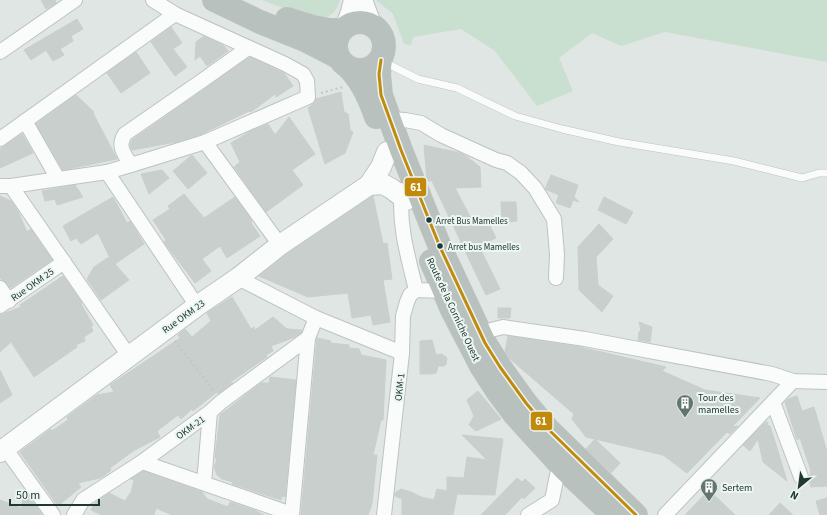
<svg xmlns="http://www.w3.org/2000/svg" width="827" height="515" viewBox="0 0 827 515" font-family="'Source Sans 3',sans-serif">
	<rect width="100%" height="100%" fill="#e0e6e3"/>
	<!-- green -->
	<g fill="#c9dfd0">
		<path d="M262 0H340C332 27 311 18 291 11 281 7 271 4 262 0Z"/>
		<path d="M376 0H827V62L665 32 621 46 592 33 559 58 573 91 537 106 495 51 461 29 413 37 411 45 404 44 393 14Z"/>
	</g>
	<!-- building -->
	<g fill="#c9cfcc" stroke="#c9cfcc">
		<path d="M41 0H55L56 3 46 9Z"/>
		<path d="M77 19 83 29 71 36 73 41 60 49 64 55 53 61 46 50 31 60 24 50Z"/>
		<path d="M171 27 182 43 173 49 187 67 175 76 151 42Z"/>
		<path d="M204 36 224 46 228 51 207 66 200 56 195 60 196 42Z"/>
		<path d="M136 52 150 73 121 93 107 73Z"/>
		<path d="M250 57 284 73 293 86 276 97 275 94 251 112 249 111 202 134 176 142 132 150 130 145 132 140Z"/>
		<path d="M341 92 344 112 348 114 350 130 353 132 345 153 325 164 308 108 315 102 316 99Z"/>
		<path d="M76 95 94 112 93 113 117 159 63 170 36 124Z"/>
		<path d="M289 117 315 154 292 170 303 185 266 212 234 167 240 162 231 143 251 131 268 124 275 135Z"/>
		<path d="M22 134 33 153 0 168V149Z"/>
		<path d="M424 145 460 153 466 156 480 167 481 187 455 188 475 226H490L496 238 479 246 500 289 486 295 432 181H427Z"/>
		<path d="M192 155 207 173 188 189 173 171Z"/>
		<path d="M162 170 169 178 149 194 141 174Z"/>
		<path d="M551 175 578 185 574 197 579 202 573 200 570 208 556 203 559 195 545 189Z"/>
		<path d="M75 185 83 197 57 205 55 199 45 201 42 191Z"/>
		<path d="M184 194 204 218 235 197 252 221 251 223 260 236 227 258 220 246 202 259 211 271 195 283 164 242 166 240 153 220 170 209 168 206Z"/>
		<path d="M0 196 11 201 18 211 27 232 31 229 52 260 10 288 0 278Z"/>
		<path d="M373 196 383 244 387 243 392 279 383 280 390 322 373 325 371 315 352 318 348 293 308 297 259 276 287 254Z"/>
		<path d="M113 197 127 223 130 221 144 244 115 264 129 280 101 300 87 279 94 267 109 257 110 258 98 233 81 244 76 238 71 241 63 226Z"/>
		<path d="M604 197 633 212 626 224 598 210Z"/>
		<path d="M501 202H516L517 221 502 223Z"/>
		<path d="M599 224 613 239 596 257 598 285 613 296 602 312 579 290 578 247Z"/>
		<path d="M63 276 82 303 81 304 93 325 91 326 93 331 84 337 85 341 76 345 77 347 34 377 11 342 0 352V315L21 307 20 305Z"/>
		<path d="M232 297 251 329 254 327 255 330 273 317 287 329 302 330 301 333 295 337 271 346 273 351 266 355 267 357 229 383H233L218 394 217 392 193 411 192 409 181 419 178 415 157 431 160 437 133 451 110 468 111 470 105 475 100 478 78 483 81 487 58 506 20 452 51 429 52 431 68 420 67 417 97 395 114 392 110 385 180 338 178 335 185 329 192 337 211 321 207 313Z"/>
		<path d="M498 308H511L510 318H498Z"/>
		<path d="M639 322 652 327 650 342 638 340 639 332 641 330Z"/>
		<path d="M508 336 580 347 666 367 662 371 705 390 760 398 732 427 738 426 730 434 727 432 687 473 663 455 586 437 572 419 574 414 509 358 505 352Z"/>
		<path d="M317 338 331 341 330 343 349 345V348L359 349 361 355 386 360 383 420H381L373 455H377L372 504 368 515H301Z"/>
		<path d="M432 340 436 355 442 354 447 358 446 364 444 366H438L436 373 431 374H420V341Z"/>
		<path d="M0 370 12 395 0 403Z"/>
		<path d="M270 377 296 380 285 497 282 496 281 500 232 484 233 482 222 479 217 475 214 467 217 459 215 458 220 415 261 383H269Z"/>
		<path d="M478 391 501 419 476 431 469 425 474 416 467 400Z"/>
		<path d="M797 396 802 411 814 407 827 452V486L811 487 809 480V476L811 475 810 468 800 438 797 440 785 402 788 399Z"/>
		<path d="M768 422 767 425 770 426 773 435 787 481 763 462 758 439 750 451 743 445 765 423Z"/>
		<path d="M462 435 503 439 495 495 457 494 453 515H402V499L395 496V493L401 489 411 492 421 497 434 500 437 489 447 491V477L464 478 467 457 487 460Z"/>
		<path d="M595 439 620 463 611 473 586 449Z"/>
		<path d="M143 471 202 492 207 499 228 507 230 502 254 510 264 515H172L156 508 154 515H101L91 510 95 503 97 501 100 502 102 498 109 493 125 501 131 492 134 480 131 479Z"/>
		<path d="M517 478 522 482 525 479 535 488 524 499 522 497 505 515H481Z"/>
		<path d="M25 490 42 515H0V500L21 508Z"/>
		<path d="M709 490 735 515H685Z"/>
		<path d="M827 498V515H820L816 501Z"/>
		<path d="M780 503 793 515H769Z"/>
	</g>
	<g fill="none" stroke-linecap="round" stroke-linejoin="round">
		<!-- lane casing -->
		<g stroke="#bdc3c0" stroke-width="8">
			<path id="lane" d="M384 62 418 79 457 88 515 116 562 129 619 142 734 161 802 178 819 173H827"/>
		</g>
		<!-- street casing -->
		<g stroke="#bdc3c0" stroke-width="16">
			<g id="street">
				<path d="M0 52 75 0"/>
				<path d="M390 119 405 120 421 123 441 135 496 160 507 163 521 173 535 188 554 219 557 254 556 278"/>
				<path d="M25 121 58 179"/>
				<path d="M0 139 175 14"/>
				<path d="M205 142 280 245"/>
				<path d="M131 165C124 154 117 146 125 134L203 80 248 48"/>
				<path d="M107 172 197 306"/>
				<path d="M0 186H11L107 172 131 165 205 142 308 97 307 81 303 74 285 64 175 14 153 0"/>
				<path d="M11 186 129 356"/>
				<path d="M402 190C398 224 408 257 416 290"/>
				<path d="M238 278 316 318 402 353"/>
				<path d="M0 288 9 301"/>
				<path d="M0 306 64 262"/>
				<path d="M491 330 503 327 585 339 772 374 793 381 827 382"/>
				<path d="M773 402 801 477"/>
				<path d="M5 448 53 515"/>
				<path d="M142 462 292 514"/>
				<path d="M204 483 210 412"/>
				<path d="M74 515 83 500 142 462 210 412 221 402 308 338"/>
				<path d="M292 515 308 338 316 318"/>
				<path d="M384 515 402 353 403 316 407 302 410 295 416 290 443 291"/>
				<path d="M528 515 552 500 557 475 565 470"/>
				<path d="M665 515 793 381"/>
			</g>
		</g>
		<!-- secondary casing -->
		<g stroke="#bcc4c1" stroke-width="22">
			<g id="secondary">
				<path d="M362 0 371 24"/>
				<path d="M346 26 351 12 354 0"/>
				<path d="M369 185 383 184 392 189 406 200"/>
				<path d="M0 452 197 306 238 278 280 245 369 185 381 167 387 152"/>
			</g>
		</g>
		<!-- highway casing -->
		<g stroke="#bbc3c0" stroke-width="24">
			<g id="highway">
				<path d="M214 0 260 22 305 40 338 57"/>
				<path d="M287 19C305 25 323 31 342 30"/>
				<circle cx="360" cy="46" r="24"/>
				<path d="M381 60 379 74 381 95 401 150 440 247 485 343 500 367 526 403 547 428 636 515"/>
				<path d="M350 69C363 83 370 99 376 117"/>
				<path d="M431 261 452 310 481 366 497 391 515 415 565 470 613 515"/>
			</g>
		</g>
		<!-- path -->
		<g stroke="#bec7c5" stroke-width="2" stroke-dasharray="2 3" stroke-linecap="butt">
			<path d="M321 93 343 87"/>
			<path d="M175 341 214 391"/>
		</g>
		<!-- lane -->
		<use href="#lane" stroke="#fafbfb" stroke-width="7"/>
		<!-- street -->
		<use href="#street" stroke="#fafbfb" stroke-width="14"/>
		<!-- secondary -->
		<use href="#secondary" stroke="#fafbfb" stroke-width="20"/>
		<!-- highway -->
		<use href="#highway" stroke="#b9c1be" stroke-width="22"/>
		<!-- bus-1 casing -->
		<g stroke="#edf6f2" stroke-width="6">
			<path id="bus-1" d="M381 60 379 74 381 95 401 150 440 247 485 343 500 367 526 403 547 428 636 515"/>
		</g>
		<!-- bus-1 -->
		<use href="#bus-1" stroke="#c18a0c" stroke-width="3"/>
	</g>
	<!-- icons -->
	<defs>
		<g id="building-pin" transform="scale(0.9)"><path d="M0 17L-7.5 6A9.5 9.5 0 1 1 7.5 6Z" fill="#637570" stroke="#edf6f2"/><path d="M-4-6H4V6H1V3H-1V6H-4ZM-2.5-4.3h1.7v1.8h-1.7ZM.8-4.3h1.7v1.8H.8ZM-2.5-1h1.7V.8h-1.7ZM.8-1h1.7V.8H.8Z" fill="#fff"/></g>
	</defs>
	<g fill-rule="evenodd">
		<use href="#building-pin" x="685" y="403"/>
		<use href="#building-pin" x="709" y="487"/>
	</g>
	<!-- markers -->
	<g fill="#203832" stroke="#edf6f2" stroke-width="1.5">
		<circle cx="429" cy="220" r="3.5"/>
		<circle cx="440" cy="246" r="3.5"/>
	</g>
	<g text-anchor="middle" stroke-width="4" stroke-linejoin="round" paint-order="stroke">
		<!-- bus labels -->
		<g font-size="9" fill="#203832" stroke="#edf6f2" text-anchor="start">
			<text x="436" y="224">Arret Bus Mamelles</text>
			<text x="448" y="250">Arret bus Mamelles</text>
		</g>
		<!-- street labels -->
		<g font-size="10" fill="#203832" stroke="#edf6f2">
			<text transform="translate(32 284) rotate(-35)" y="4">Rue OKM 25</text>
			<text transform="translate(454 309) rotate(65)" y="4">Route de la Corniche Ouest</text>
			<text transform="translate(183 316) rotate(-36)" y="4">Rue OKM 23</text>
			<text transform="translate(399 387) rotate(-84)" y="4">OKM-1</text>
			<text transform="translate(190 427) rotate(-36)" y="4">OKM-21</text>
		</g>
		<!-- poi labels -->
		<g font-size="10" fill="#203832" stroke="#edf6f2" text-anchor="start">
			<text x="698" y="401">Tour des<tspan x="698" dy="12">mamelles</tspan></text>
			<text x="722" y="491">Sertem</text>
		</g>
	</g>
	<g stroke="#edf6f2" stroke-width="1.5">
		<rect x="404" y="177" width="23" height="20" rx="4" fill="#c18a0c"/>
		<rect x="530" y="411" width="23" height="20" rx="4" fill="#c18a0c"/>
	</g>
	<g font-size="11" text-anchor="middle" font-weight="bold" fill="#fff">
		<text x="416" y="191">61</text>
		<text x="541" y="425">61</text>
	</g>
	<!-- north arrow -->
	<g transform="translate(799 487) rotate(209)" stroke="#edf6f2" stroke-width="3" paint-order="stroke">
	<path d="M0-3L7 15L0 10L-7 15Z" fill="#203832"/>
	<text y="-6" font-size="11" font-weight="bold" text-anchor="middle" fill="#203832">N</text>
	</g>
	<!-- scale -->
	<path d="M10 499v6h89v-6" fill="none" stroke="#203832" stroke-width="2"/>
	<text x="16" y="499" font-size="12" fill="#203832" stroke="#edf6f2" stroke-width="3" paint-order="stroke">50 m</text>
</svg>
